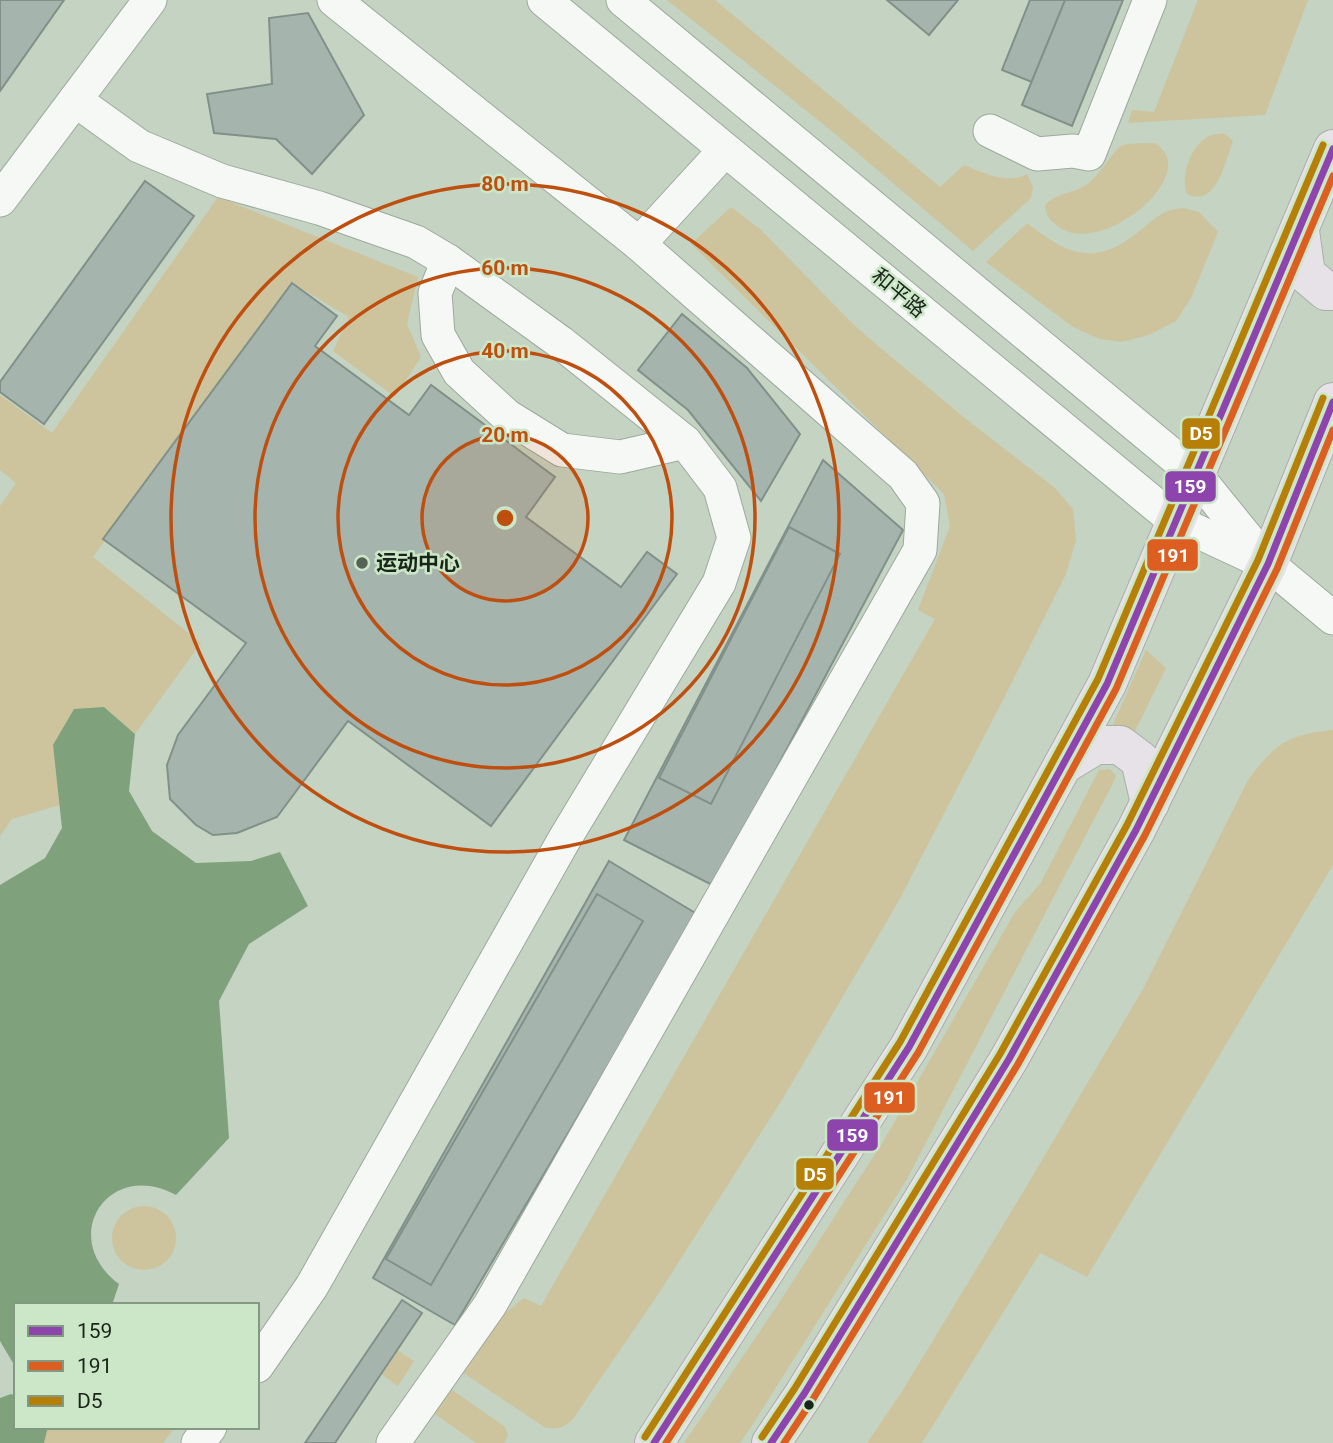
<svg xmlns="http://www.w3.org/2000/svg" width="1333" height="1443" viewBox="0 0 1333 1443" font-family="Roboto,'Noto Sans SC',sans-serif">
	<rect width="100%" height="100%" fill="#c4d3c2"/>
	<!-- green -->
	<g fill="#cdc49d">
		<path d="M667 0H715L940 187 964 165C984 173 1007 185 1027 174L1033 188 1031 198 973 251 828 128Z"/>
		<path d="M1198 0H1308L1265 115 1128 123 1132 110 1154 112Z"/>
		<path d="M1224 133 1233 141C1225 161 1217 208 1187 194 1180 176 1190 148 1207 137 1212 134 1219 134 1224 133Z"/>
		<path d="M1154 143C1206 171 1102 259 1059 227 1050 220 1046 217 1045 205 1059 191 1075 194 1089 183 1100 174 1114 150 1121 146 1130 142 1144 144 1154 143Z"/>
		<path d="M218 197 418 277 407 324 421 357 395 397 333 351 349 317 292 283 93 557 201 643 135 734 104 707 53 745 60 805 12 819 0 836V506L16 483 0 470V395L52 433Z"/>
		<path d="M731 207 760 229 853 324 877 345 966 419 1055 488 1073 509 1076 540 1066 574 1002 702 897 904 785 1095 659 1293 573 1419C562 1429 557 1430 544 1427L456 1368 485 1329 524 1298 541 1306 935 619 918 610 950 526 944 494 691 244Z"/>
		<path d="M1184 208 1199 212 1218 232 1191 298 1176 321 1149 335 1122 342 1100 339 1073 327 986 262 1027 223C1070 256 1095 268 1142 229 1157 217 1164 209 1184 208Z"/>
		<path d="M1146 650 1166 668 1131 739 1111 729Z"/>
		<path d="M1333 730V865L1087 1277 1040 1253 922 1443H867L901 1393 1022 1194 1143 989 1248 780C1275 744 1288 734 1333 730Z"/>
		<path d="M1110 769 1116 776 1112 785 907 1179 753 1424 740 1443H684L777 1306 884 1140 1015 912 1040 884 1099 770Z"/>
		<circle cx="144" cy="1238" r="32"/>
		<path d="M397 1350 414 1361 398 1386 381 1374Z"/>
		<path d="M443 1387 451 1389 505 1427 508 1435 504 1443H476L435 1414 430 1407Z"/>
		<path d="M48 1427H175L163 1443H44Z"/>
	</g>
	<!-- water -->
	<g fill="#7fa27c">
		<path d="M104 707 135 734 129 791 152 831 196 863 251 861 280 852 308 906 249 944 219 1001 229 1138 176 1195C108 1158 57 1238 119 1284L112 1305H16V1368L0 1341V885L45 858 62 828 53 745 74 709Z"/>
		<path d="M11 1394 16 1396V1427H48L44 1443H0V1398Z"/>
	</g>
	<!-- building -->
	<g fill="#a5b5ae" stroke="#81918a" stroke-width="2">
		<path d="M0 0H64L0 91Z"/>
		<path d="M887 0H958L929 35Z"/>
		<path d="M1030 0H1087L1052 90 1002 70Z"/>
		<path d="M1065 0H1123L1072 126 1022 105Z"/>
		<path d="M308 13 364 115 312 174 276 139 214 133 207 94 272 84 269 18Z"/>
		<path d="M145 181 194 216 44 424 0 392V382Z"/>
		<path d="M292 283 337 316 315 346 409 415 431 385 555 477 526 517 621 587 647 552 677 574 491 826 348 721 277 817 237 833 213 835 196 825 170 799 167 765 178 735 246 643 103 539Z"/>
		<path d="M682 314 747 368 800 434 761 501 688 410 638 370Z"/>
		<path d="M823 460 903 530 714 886 624 840Z"/>
		<path d="M789 527 840 554 711 804 659 778Z"/>
		<path d="M609 861 697 914 455 1325 373 1278Z"/>
		<path d="M597 894 643 921 431 1285 386 1259Z"/>
		<path d="M402 1300 422 1313 381 1374 335 1443H305Z"/>
	</g>
	<g fill="none" stroke-linecap="round" stroke-linejoin="round">
		<!-- minor casing -->
		<g stroke="#9da99c" stroke-width="35">
			<g id="minor">
				<path d="M334 0 639 244 903 475 923 503 920 550 490 1305 393 1443"/>
				<path d="M544 0 1175 521 1259 560"/>
				<path d="M623 0 1195 474 1268 564 1333 618"/>
				<path d="M75 100 139 146 222 181 319 208 416 242 448 261 560 342 685 442 720 488 734 538 719 583 564 840 312 1286 257 1366"/>
				<path d="M990 131 1037 154 1073 151 1089 154 1150 0"/>
				<path d="M0 200 150 0"/>
				<path d="M639 244 725 150"/>
				<path d="M448 261 435 293 438 335 459 372 507 416 562 450 620 457 685 442"/>
				<path d="M198 1443 210 1427"/>
			</g>
		</g>
		<!-- major casing -->
		<g stroke="#a7b0a7" stroke-width="40">
			<g id="major">
				<path d="M1300 231 1306 274 1326 291H1333"/>
				<path d="M1063 765 1096 745H1120L1140 760 1150 803"/>
				<path d="M654 1443 909 1047 1107 684 1333 149"/>
				<path d="M771 1443 804 1394 1009 1059 1136 830 1268 564 1333 402"/>
			</g>
		</g>
		<!-- minor -->
		<use href="#minor" stroke="#f6f8f6" stroke-width="33"/>
		<!-- major -->
		<use href="#major" stroke="#e7e2e7" stroke-width="38"/>
		<!-- bus-1 casing -->
		<g stroke="#cbe7c8" stroke-width="12">
			<g id="bus-1">
				<path d="M654 1443 909 1047 1107 684 1333 149"/>
				<path d="M771 1443 804 1394 1009 1059 1136 830 1268 564 1333 402"/>
			</g>
		</g>
		<!-- bus-2 casing -->
		<g stroke="#cbe7c8" stroke-width="12">
			<g id="bus-2">
				<path d="M666 1443 918 1053 1116 689 1333 176"/>
				<path d="M784 1443 813 1399 1018 1064 1145 835 1277 569 1333 430"/>
			</g>
		</g>
		<!-- bus-3 casing -->
		<g stroke="#cbe7c8" stroke-width="12">
			<g id="bus-3">
				<path d="M645 1437 900 1042 1098 679 1323 145"/>
				<path d="M762 1437 795 1388 1000 1054 1127 825 1258 560 1323 398"/>
			</g>
		</g>
		<!-- bus-1 -->
		<use href="#bus-1" stroke="#8e44ad" stroke-width="7"/>
		<!-- bus-2 -->
		<use href="#bus-2" stroke="#dc5f21" stroke-width="7"/>
		<!-- bus-3 -->
		<use href="#bus-3" stroke="#b57f08" stroke-width="7"/>
	</g>
	<!-- distance rings -->
	<circle cx="505" cy="518" r="83" fill="#bf4f0f" fill-opacity=".12"/>
	<g fill="none" stroke="#bf4f0f" stroke-width="3.5">
		<circle cx="505" cy="518" r="83"/>
		<circle cx="505" cy="518" r="167"/>
		<circle cx="505" cy="518" r="250"/>
		<circle cx="505" cy="518" r="334"/>
	</g>
	<!-- markers -->
	<circle fill="#566254" stroke="#cbe7c8" stroke-width="2.5" cx="362" cy="563" r="7"/>
	<circle fill="#1a2519" stroke="#cbe7c8" stroke-width="2.5" cx="809" cy="1405" r="6"/>
	<g text-anchor="middle" stroke-width="5" stroke-linejoin="round" paint-order="stroke">
		<!-- street labels -->
		<g font-size="21" fill="#1a2519" stroke="#cbe7c8">
			<text transform="translate(899 293) rotate(40)" y="7">和平路</text>
		</g>
		<!-- poi labels -->
		<g font-size="21" font-weight="bold" fill="#1a2519" stroke="#cbe7c8" text-anchor="start">
			<text x="376" y="570">运动中心</text>
		</g>
	</g>
	<circle cx="505" cy="518" r="10" fill="#bf4f0f" stroke="#cbe7c8" stroke-width="3.5"/>
	<g font-size="21" text-anchor="middle" font-weight="bold" fill="#bf4f0f" stroke="#cbe7c8" stroke-width="5" stroke-linejoin="round" paint-order="stroke">
		<text x="505" y="191">80 m</text>
		<text x="505" y="275">60 m</text>
		<text x="505" y="358">40 m</text>
		<text x="505" y="442">20 m</text>
	</g>
	<g stroke="#cbe7c8" stroke-width="2.5">
		<rect x="1181" y="417" width="40" height="33" rx="7" fill="#b57f08"/>
		<rect x="1164" y="470" width="53" height="33" rx="7" fill="#8e44ad"/>
		<rect x="1146" y="538" width="53" height="34" rx="7" fill="#dc5f21"/>
		<rect x="863" y="1081" width="53" height="33" rx="7" fill="#dc5f21"/>
		<rect x="826" y="1118" width="53" height="34" rx="7" fill="#8e44ad"/>
		<rect x="795" y="1157" width="40" height="34" rx="7" fill="#b57f08"/>
	</g>
	<g font-size="19" text-anchor="middle" font-weight="bold" fill="#fff">
		<text x="1201" y="440">D5</text>
		<text x="1190" y="493">159</text>
		<text x="1173" y="562">191</text>
		<text x="889" y="1104">191</text>
		<text x="852" y="1142">159</text>
		<text x="815" y="1181">D5</text>
	</g>
	<!-- legend -->
	<rect x="14" y="1303" width="245" height="126" fill="#cbe7c8" stroke="#849982" stroke-width="2"/>
	<rect x="28" y="1326" width="35" height="10" fill="#8e44ad" stroke="#849982" stroke-width="2"/>
	<text x="77" y="1338" font-size="21" fill="#1a2519">159</text>
	<rect x="28" y="1361" width="35" height="10" fill="#dc5f21" stroke="#849982" stroke-width="2"/>
	<text x="77" y="1373" font-size="21" fill="#1a2519">191</text>
	<rect x="28" y="1396" width="35" height="10" fill="#b57f08" stroke="#849982" stroke-width="2"/>
	<text x="77" y="1408" font-size="21" fill="#1a2519">D5</text>
</svg>
